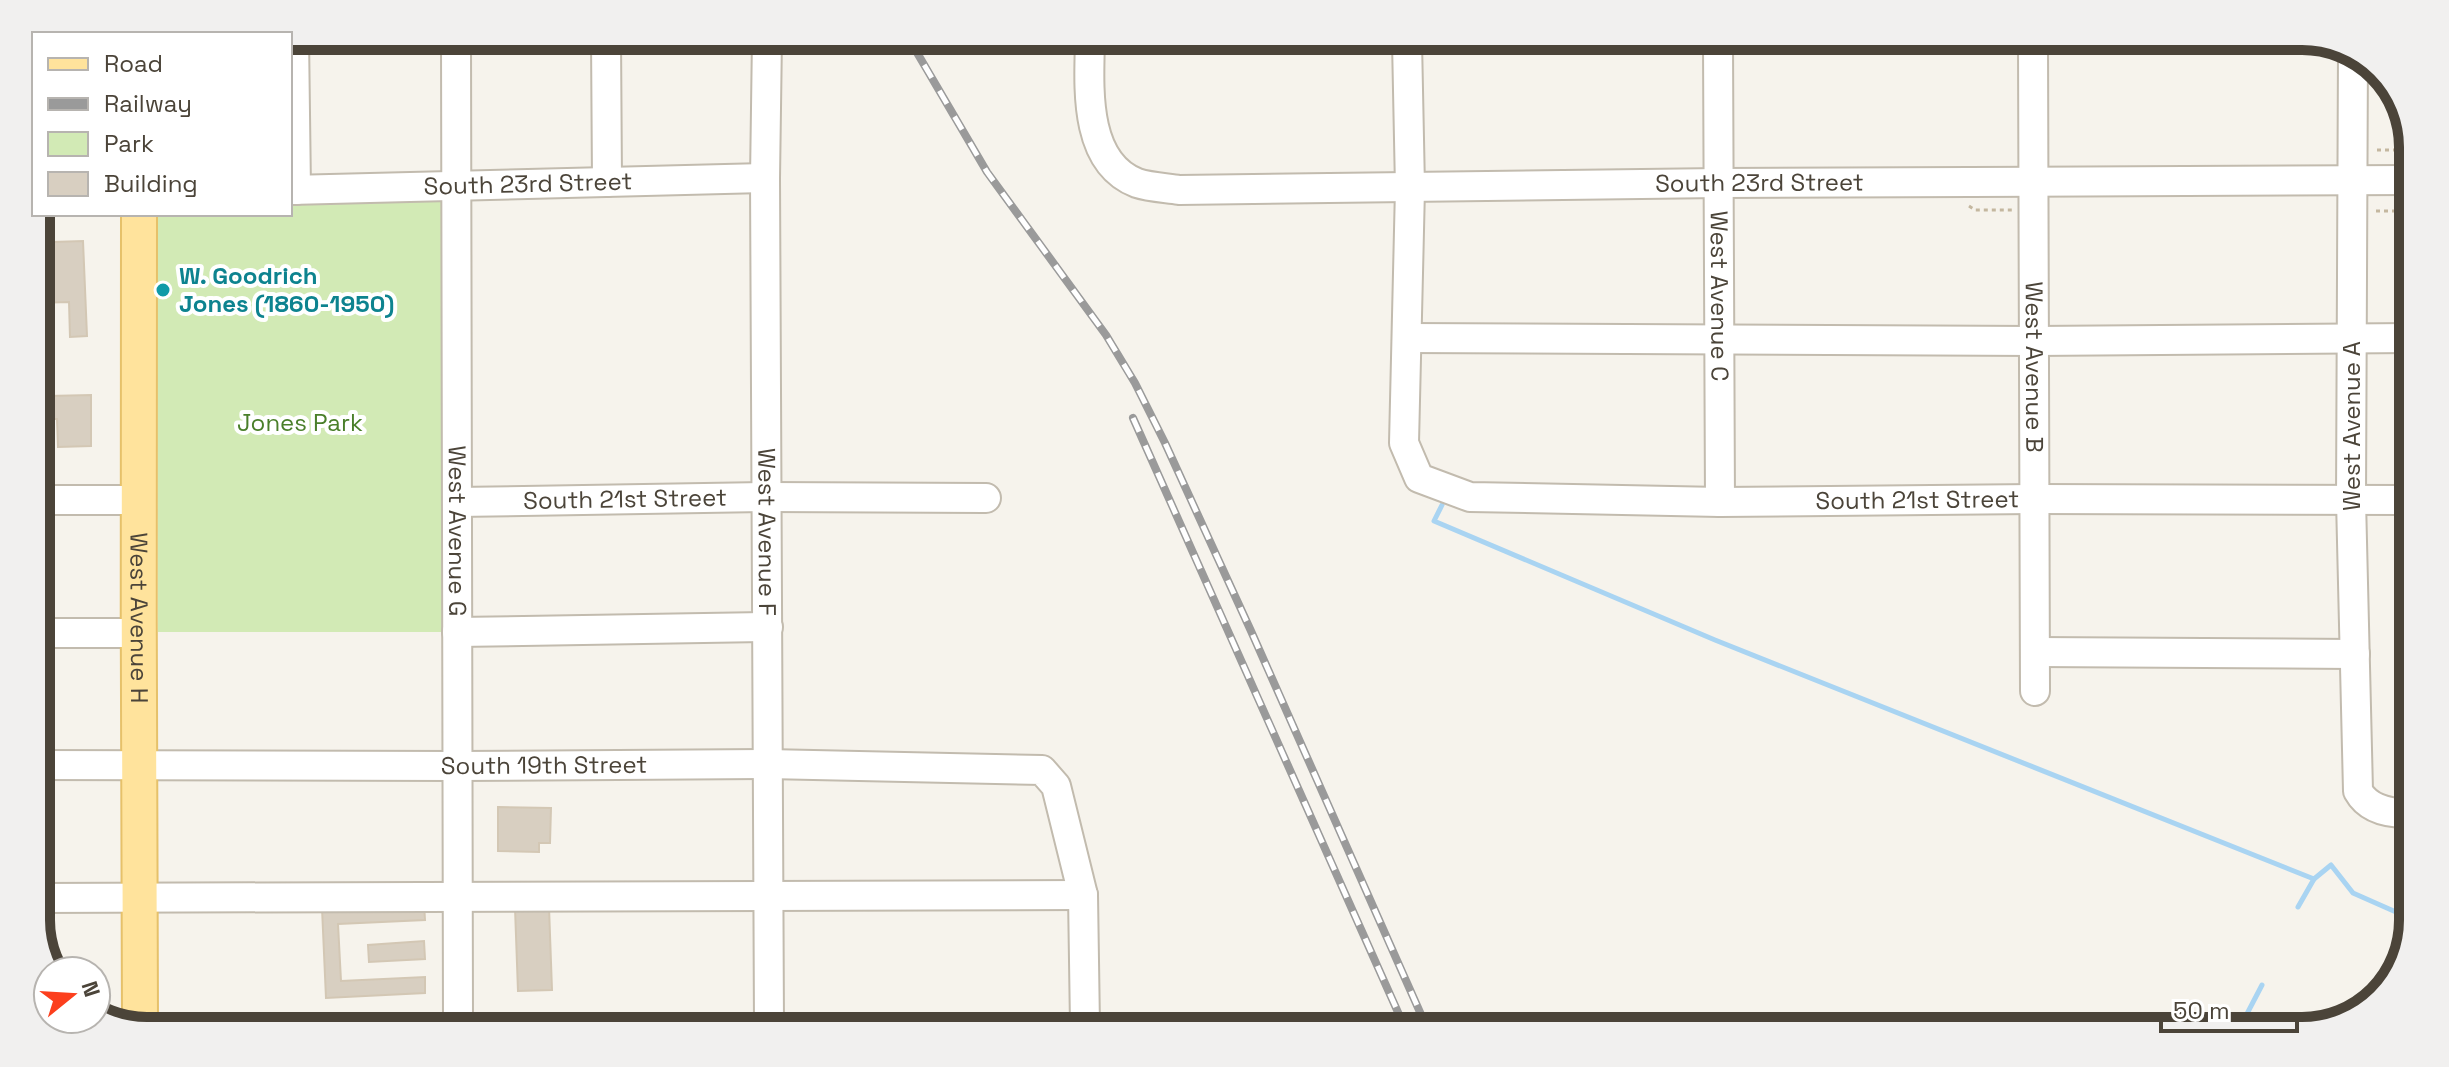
<svg xmlns="http://www.w3.org/2000/svg" width="2449" height="1067" viewBox="0 0 2449 1067" font-family="'Space Grotesk',sans-serif">
	<rect width="100%" height="100%" fill="#f6f3ec"/>
	<!-- green -->
	<path fill="#d2eab5" d="M290 199H441L442 632H158L157 214H290Z"/>
	<g fill="none" stroke-linecap="round" stroke-linejoin="round">
		<!-- stream -->
		<g stroke="#a9d4f2" stroke-width="5">
			<path d="M1442 505 1434 521 1715 640 2314 879"/>
			<path d="M2298 907 2314 879 2331 865 2353 893 2405 916"/>
			<path d="M2238 1031 2262 985"/>
		</g>
	</g>
	<!-- building -->
	<g fill="#d8cfc1" stroke="#d3c7b4" stroke-width="2">
		<path d="M2399 102 2407 124H2399Z"/>
		<path d="M83 241 87 336 70 337 69 302 36 303V264L53 263V242Z"/>
		<path d="M91 395V446L58 447 57 419H48V396Z"/>
		<path d="M498 807 551 808 550 843H539V852L498 851Z"/>
		<path d="M424 903 425 920 338 924 341 981 425 977V993L326 998 322 908Z"/>
		<path d="M549 907 552 990 518 991 515 908Z"/>
		<path d="M424 941 425 959 369 962 368 945Z"/>
	</g>
	<g fill="none" stroke-linecap="round" stroke-linejoin="round">
		<!-- minor casing -->
		<g stroke="#c2bbae" stroke-width="32">
			<g id="minor">
				<path d="M294 37 296 190"/>
				<path id="s1" d="M456 37 458 1024"/>
				<path d="M606 38 607 182"/>
				<path id="s2" d="M767 38 765 178 769 1025"/>
				<path id="s3" d="M1090 40C1089 86 1083 162 1137 183 1149 187 1166 188 1179 190L1720 183 2412 180"/>
				<path id="s4" d="M1407 41 1410 188 1404 443 1419 478 1470 497 1720 502 2037 499 2409 500"/>
				<path id="s5" d="M1718 42 1720 502"/>
				<path id="s6" d="M2033 43 2035 691"/>
				<path d="M2353 51 2351 500 2358 791C2368 809 2387 813 2406 813"/>
				<path id="s7" d="M290 190 765 178"/>
				<path d="M1407 338 2035 341 2411 338"/>
				<path d="M36 500H137"/>
				<path id="s8" d="M457 502 767 497 986 498"/>
				<path d="M457 632 768 627"/>
				<path d="M36 633H140"/>
				<path d="M2036 652 2355 654"/>
				<path id="s9" d="M36 765 457 766 768 764 1042 770 1056 786 1083 895 1085 1026"/>
				<path d="M36 898 1083 895"/>
			</g>
		</g>
		<!-- major casing -->
		<g stroke="#e6c16a" stroke-width="38">
			<g id="major">
				<path id="s10" d="M139 214C137 484 140 753 140 1023"/>
			</g>
		</g>
		<!-- path -->
		<g stroke="#c4b79f" stroke-width="3" stroke-dasharray="4 4" stroke-linecap="butt">
			<path d="M2377 150H2413"/>
			<path d="M1969 206 1975 210H2012"/>
			<path d="M2376 211H2412"/>
		</g>
		<!-- minor -->
		<use href="#minor" stroke="#fff" stroke-width="28"/>
		<!-- major -->
		<use href="#major" stroke="#ffe39c" stroke-width="34"/>
		<!-- rail casing -->
		<g stroke="#9a9a9a" stroke-width="8">
			<g id="rail">
				<path d="M909 39 987 172 1106 335 1135 383 1165 443 1251 631 1427 1028"/>
				<path d="M1133 418 1405 1028"/>
			</g>
		</g>
		<!-- rail -->
		<use href="#rail" stroke="#fff" stroke-width="5" stroke-dasharray="15" stroke-linecap="butt"/>
	</g>
	<!-- markers -->
	<circle fill="#0f9aa8" stroke="#fff" stroke-width="3" cx="163" cy="290" r="8"/>
	<g text-anchor="middle" stroke-width="8" stroke-linejoin="round" paint-order="stroke">
		<!-- street labels -->
		<g font-size="24" fill="#4b4439" stroke="#fff">
			<text dy="8" stroke="none"><textPath href="#s7" startOffset="238">South 23rd Street</textPath></text>
			<text dy="8" stroke="none"><textPath href="#s3" startOffset="784">South 23rd Street</textPath></text>
			<text dy="8" stroke="none"><textPath href="#s5" startOffset="254">West Avenue C</textPath></text>
			<text dy="8" stroke="none"><textPath href="#s6" startOffset="324">West Avenue B</textPath></text>
			<text transform="translate(2352 426) rotate(-90)" y="8">West Avenue A</text>
			<text dy="8" stroke="none"><textPath href="#s8" startOffset="168">South 21st Street</textPath></text>
			<text dy="8" stroke="none"><textPath href="#s4" startOffset="942">South 21st Street</textPath></text>
			<text dy="8" stroke="none"><textPath href="#s1" startOffset="494">West Avenue G</textPath></text>
			<text dy="8" stroke="none"><textPath href="#s2" startOffset="494">West Avenue F</textPath></text>
			<text dy="8" stroke="none"><textPath href="#s10" startOffset="404">West Avenue H</textPath></text>
			<text dy="8" stroke="none"><textPath href="#s9" startOffset="508">South 19th Street</textPath></text>
		</g>
		<!-- culture labels -->
		<g font-size="24" font-weight="bold" fill="#0d838f" stroke="#fff" text-anchor="start">
			<text x="179" y="284">W. Goodrich<tspan x="179" dy="28">Jones (1860-1950)</tspan></text>
		</g>
		<!-- park labels -->
		<g font-size="24" fill="#4a7f2a" stroke="#fff">
			<text x="300" y="431">Jones Park</text>
		</g>
	</g>
	<!-- crop -->
	<path d="M0 0H2449V1067H0ZM147 50H2302A97 97 0 0 1 2399 147V920A97 97 0 0 1 2302 1017H147A97 97 0 0 1 50 920V147A97 97 0 0 1 147 50Z" fill="#f1f0ef" fill-rule="evenodd"/>
	<path fill="none" stroke="#4b4439" stroke-width="10" d="M147 50H2302A97 97 0 0 1 2399 147V920A97 97 0 0 1 2302 1017H147A97 97 0 0 1 50 920V147A97 97 0 0 1 147 50Z"/>
	<!-- legend -->
	<rect x="32" y="32" width="260" height="184" fill="#ffffff" stroke="#b7b4b0" stroke-width="2"/>
	<rect x="48" y="58" width="40" height="12" fill="#ffe39c" stroke="#b7b4b0" stroke-width="2"/>
	<text x="104" y="72" font-size="24" fill="#4b4439">Road</text>
	<rect x="48" y="98" width="40" height="12" fill="#9a9a9a" stroke="#b7b4b0" stroke-width="2"/>
	<text x="104" y="112" font-size="24" fill="#4b4439">Railway</text>
	<rect x="48" y="132" width="40" height="24" fill="#d2eab5" stroke="#b7b4b0" stroke-width="2"/>
	<text x="104" y="152" font-size="24" fill="#4b4439">Park</text>
	<rect x="48" y="172" width="40" height="24" fill="#d8cfc1" stroke="#b7b4b0" stroke-width="2"/>
	<text x="104" y="192" font-size="24" fill="#4b4439">Building</text>
	<!-- north arrow -->
	<g transform="translate(72 995) rotate(72)"><circle r="38" fill="#ffffff" stroke="#b7b4b0" stroke-width="2"/>
	<path d="M0-6L14 30L0 20L-14 30Z" fill="#fc3f1d"/>
	<text y="-12" font-size="22" font-weight="bold" text-anchor="middle" fill="#4b4439">N</text>
	</g>
	<!-- scale -->
	<path d="M2161 1019v12h136v-12" fill="none" stroke="#4b4439" stroke-width="4"/>
	<text x="2173" y="1019" font-size="24" fill="#4b4439" stroke="#ffffff" stroke-width="6" paint-order="stroke">50 m</text>
</svg>
